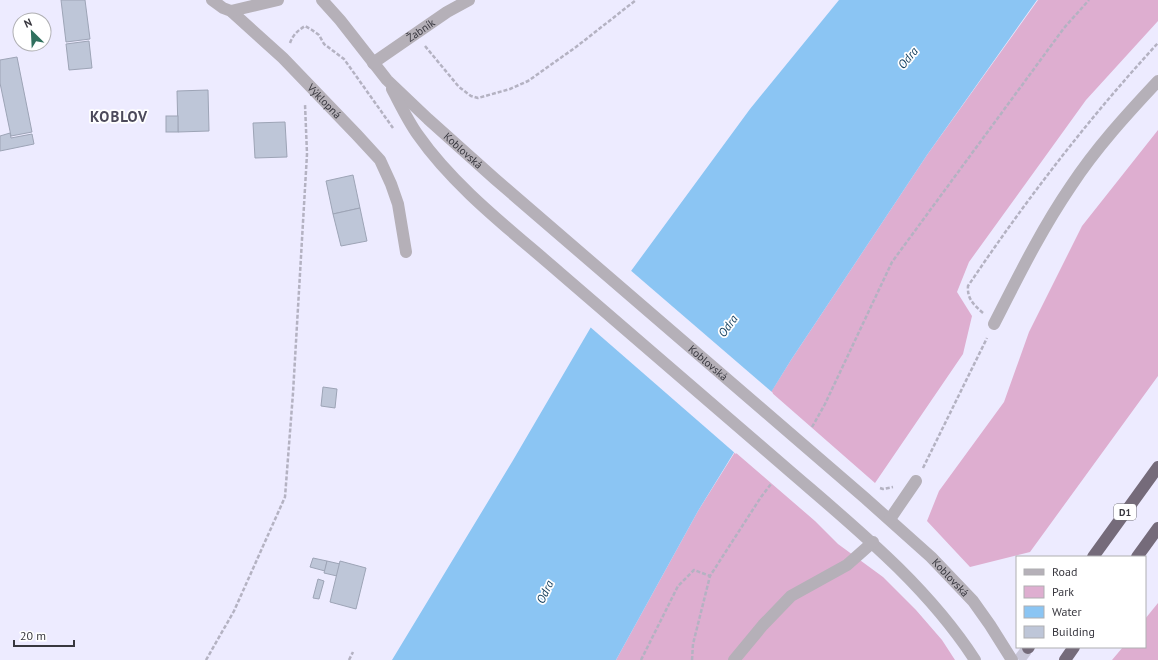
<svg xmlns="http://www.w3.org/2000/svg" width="1158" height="660" viewBox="0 0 1158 660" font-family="'PT Sans',sans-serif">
	<rect width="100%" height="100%" fill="#edebff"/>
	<!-- green -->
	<g fill="#deaed0">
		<path d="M1038 0H1158V21L1086 100 969 262 957 292 972 316 963 354 875 483 771 392 791 360 927 155Z"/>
		<path d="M1158 130V376L1030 552 970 567 927 521 939 491 1004 402 1029 332 1082 226Z"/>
		<path d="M735 452 815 521 838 544 883 577 916 610 942 640 955 660H616L698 511Z"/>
		<path d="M1158 603V660H1112L1123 647H1145V619Z"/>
	</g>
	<!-- water -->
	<path fill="#8bc5f3" d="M839 0H1037L927 155 791 360 698 511 616 660H392L512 462 591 327 631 271 750 109Z"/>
	<!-- pier -->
	<path fill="#edebff" d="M629 269 773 393 736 454 589 326Z"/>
	<!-- building -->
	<g fill="#bec6d8" stroke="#9da4b6">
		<path d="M61 0H85L90 39 66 42Z"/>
		<path d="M89 41 92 68 69 70 66 44Z"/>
		<path d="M17 57 32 132 11 136 0 83V60Z"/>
		<path d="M208 90 209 131 178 132 177 91Z"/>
		<rect x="166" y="116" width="12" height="16"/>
		<path d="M285 122 287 157 255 158 253 123Z"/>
		<path d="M10 133 11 138 32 134 34 144 0 151V136Z"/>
		<path d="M353 175 360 208 333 214 326 181Z"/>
		<path d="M360 208 367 241 341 246 333 214Z"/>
		<path d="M323 387 337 389 335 408 321 406Z"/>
		<path d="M313 558 327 561 325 571 310 567Z"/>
		<path d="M327 561 340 564 337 576 324 573Z"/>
		<path d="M340 561 366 568 356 609 330 602Z"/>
		<path d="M318 579 324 581 319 599 313 598Z"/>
	</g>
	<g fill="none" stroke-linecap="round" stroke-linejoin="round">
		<!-- highway-tunnel -->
		<path stroke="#c9c7d9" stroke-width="12" stroke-dasharray="12 6" stroke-linecap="butt" d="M1019 660 1028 648"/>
		<!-- path -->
		<g stroke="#b4b2c2" stroke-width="2.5" stroke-dasharray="4 2" stroke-linecap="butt">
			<path d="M290 43C293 35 297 31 305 26L312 30 319 35 324 44 344 59 393 128"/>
			<path d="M425 46 459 87 471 96 478 98 510 89 528 81 576 47 636 0"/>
			<path d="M983 313C974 305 967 299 968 286 1026 200 1088 119 1158 43"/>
			<path d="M812 427 825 404 892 262 1064 28 1089 0"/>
			<path d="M923 468 987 338"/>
			<path d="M880 488 883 489 893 487"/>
			<path d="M206 660 234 611 285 497 293 393 307 154 305 104"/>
			<path d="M349 660 353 652"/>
			<path d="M641 660 678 586 694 570 710 576"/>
			<path d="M692 660 693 644 710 576 761 497 771 484"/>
		</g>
		<!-- minor -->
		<g stroke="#b5b0b8" stroke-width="12">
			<path id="s1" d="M212 0 223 8 231 11 283 58 357 135 380 160 391 184 398 204 406 252"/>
			<path id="s2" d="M322 0 340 20 387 80 428 119 495 179 865 498 931 557 973 601 990 625 1012 660"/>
			<path d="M231 11 278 0"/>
			<path id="s3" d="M373 63 447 12 469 0"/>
			<path d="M392 89C400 104 408 121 418 135 455 188 512 231 560 273 635 337 710 402 785 467 853 526 925 583 975 660"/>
			<path d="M994 324C1018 277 1041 230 1071 186 1096 148 1127 114 1158 81"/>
			<path d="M890 519 916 481"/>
			<path d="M734 660 763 625 791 596 847 565 873 542"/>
		</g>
		<!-- highway -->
		<g stroke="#756b7a" stroke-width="12">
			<path d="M1093 557 1158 467"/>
			<path d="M1137 557 1158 528"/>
			<path d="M1028 648 1029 647"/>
			<path d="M1065 660 1074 647"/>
		</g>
	</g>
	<g text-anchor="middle" stroke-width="3.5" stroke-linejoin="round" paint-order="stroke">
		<!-- shield labels -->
		<rect fill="#fff" stroke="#747379" stroke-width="1" x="1114" y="504" width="22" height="16" rx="3"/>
		<g font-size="10" font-weight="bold" fill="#38373f">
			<text x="1125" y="516">D1</text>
		</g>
		<!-- street labels -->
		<g font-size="11" fill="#38373f" stroke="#fff">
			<text dy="4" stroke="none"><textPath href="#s3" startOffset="58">Žabník</textPath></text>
			<text dy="4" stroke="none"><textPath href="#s1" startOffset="152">Výklopná</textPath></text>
			<text dy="4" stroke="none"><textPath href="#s2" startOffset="207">Koblovská</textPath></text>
			<text dy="4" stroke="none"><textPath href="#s2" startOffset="531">Koblovská</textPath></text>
			<text dy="4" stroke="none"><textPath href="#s2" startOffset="855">Koblovská</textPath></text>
		</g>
		<!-- water labels -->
		<g font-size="12" font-style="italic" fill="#113d5c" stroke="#fff">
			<text transform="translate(908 58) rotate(-50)" y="4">Odra</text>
			<text transform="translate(728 326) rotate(-54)" y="4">Odra</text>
			<text transform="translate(545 592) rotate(-64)" y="4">Odra</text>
		</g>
		<!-- district labels -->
		<g font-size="15" font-weight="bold" letter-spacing="1" fill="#4c4a5b" stroke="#fff">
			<text x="119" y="122">KOBLOV</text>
		</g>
	</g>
	<!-- legend -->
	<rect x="1016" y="556" width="130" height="92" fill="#ffffff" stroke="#afafb2"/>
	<rect x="1024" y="569" width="20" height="6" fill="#b5b0b8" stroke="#afafb2"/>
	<text x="1052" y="576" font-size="12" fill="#38373f">Road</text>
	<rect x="1024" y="586" width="20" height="12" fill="#deaed0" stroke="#afafb2"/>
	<text x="1052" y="596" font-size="12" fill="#38373f">Park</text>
	<rect x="1024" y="606" width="20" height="12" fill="#8bc5f3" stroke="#afafb2"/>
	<text x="1052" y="616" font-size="12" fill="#38373f">Water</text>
	<rect x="1024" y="626" width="20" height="12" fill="#bec6d8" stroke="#afafb2"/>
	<text x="1052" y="636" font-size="12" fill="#38373f">Building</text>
	<!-- north arrow -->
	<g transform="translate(32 32) rotate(336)"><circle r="19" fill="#ffffff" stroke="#afafb2"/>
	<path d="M0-3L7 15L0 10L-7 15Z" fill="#30705e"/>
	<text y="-6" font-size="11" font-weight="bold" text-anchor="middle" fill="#38373f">N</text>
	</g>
	<!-- scale -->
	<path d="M14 640v6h60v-6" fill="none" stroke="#38373f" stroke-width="2"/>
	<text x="20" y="640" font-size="12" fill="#38373f" stroke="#ffffff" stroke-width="3" paint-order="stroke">20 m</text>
</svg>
